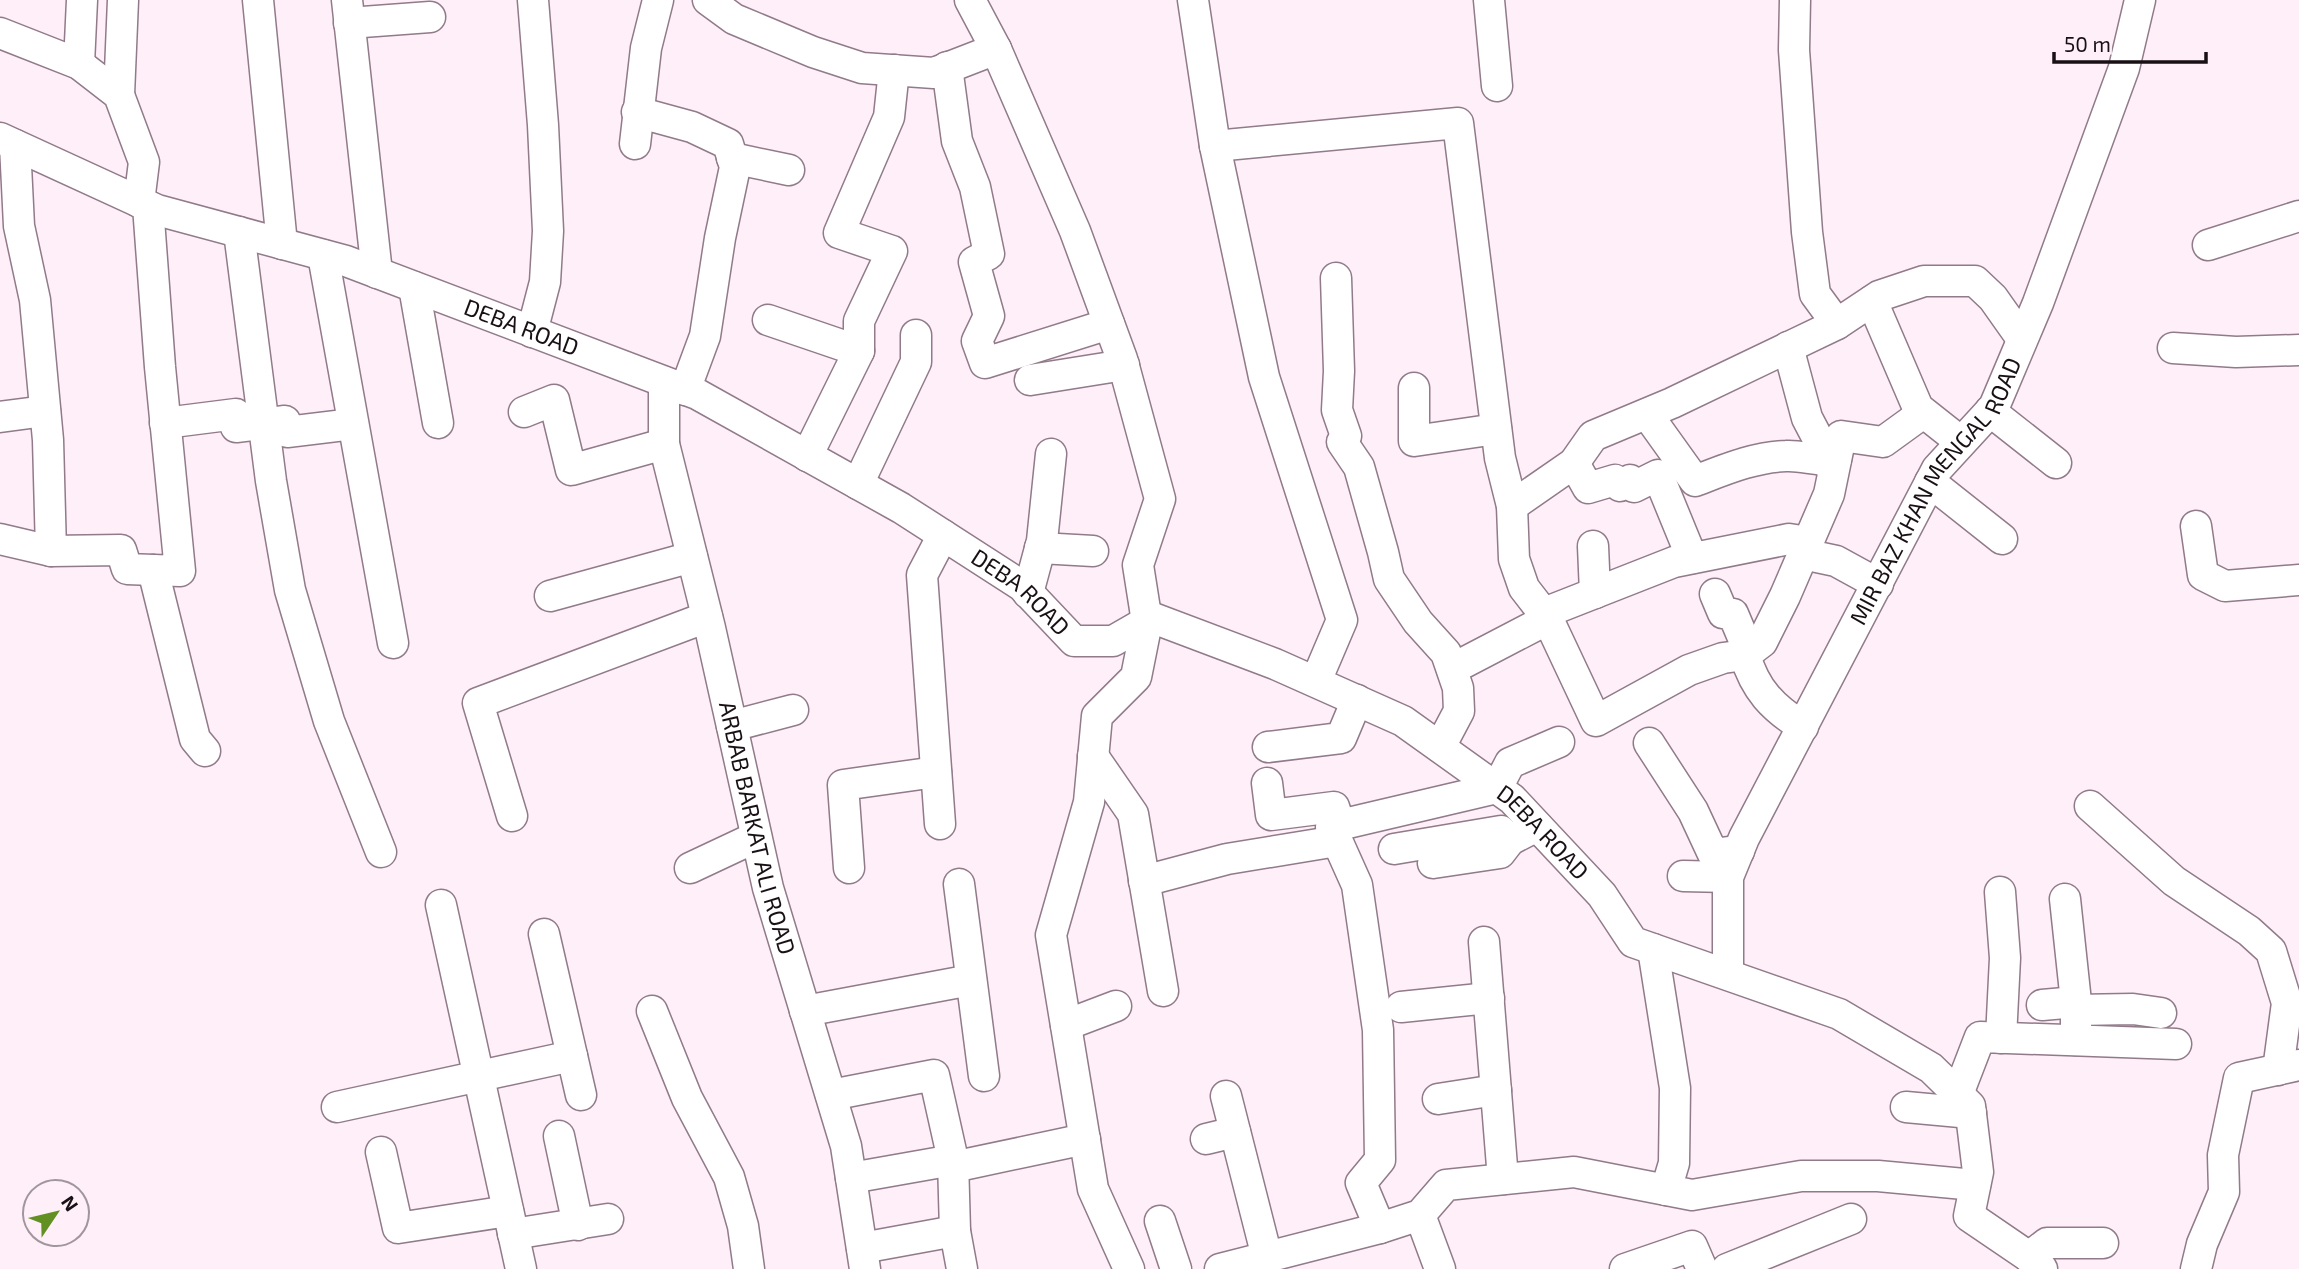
<svg xmlns="http://www.w3.org/2000/svg" width="2299" height="1269" viewBox="0 0 2299 1269" font-family="'Exo 2',sans-serif">
	<rect width="100%" height="100%" fill="#feeff8"/>
	<g fill="none" stroke-linecap="round" stroke-linejoin="round">
		<!-- minor casing -->
		<g stroke="#917a89" stroke-width="33">
			<g id="minor">
				<path d="M258 0 282 244"/>
				<path d="M347 0 377 273"/>
				<path d="M708 0 734 19 813 52 862 68 934 73 996 49"/>
				<path d="M970 0 996 49 1075 231 1122 359 1160 499 1138 565 1147 622 1136 677 1097 716 1089 802 1051 935 1093 1189 1129 1269"/>
				<path d="M1193 0 1215 146 1264 377 1342 620 1316 681"/>
				<path d="M1489 0 1497 86"/>
				<path d="M1795 0 1794 50 1807 232 1815 294 1837 324"/>
				<path d="M349 23 430 17"/>
				<path d="M0 33 79 64 119 95 144 162 139 202"/>
				<path d="M79 64 82 0"/>
				<path d="M947 67 957 141 975 187 989 254 974 262 989 316 977 341 985 363 1109 324"/>
				<path d="M119 95 123 0"/>
				<path d="M637 112 692 127 728 144 735 167 720 238 705 336 685 390"/>
				<path id="s1" d="M0 138 157 210 346 261 697 394 901 508 1022 586 1074 641H1113L1153 618 1275 664 1403 721 1512 799 1602 895 1633 942 1839 1014 1931 1068 1970 1106 1978 1172 1969 1216 2038 1263 2042 1269"/>
				<path d="M635 144 646 48 658 0"/>
				<path d="M15 145 19 226 35 300 48 440 51 551"/>
				<path d="M1215 146 1458 123 1500 458 1512 506 1514 559 1524 588 1548 619 1596 721 1689 670 1723 658 1745 655 1762 642 1785 596 1829 494 1841 436 1883 442 1923 413"/>
				<path d="M732 158 789 170"/>
				<path d="M239 232 271 481 290 590 329 721 381 852"/>
				<path d="M2208 245 2299 216"/>
				<path d="M323 255 393 643"/>
				<path d="M1336 278 1339 371 1337 410 1346 436 1342 442 1359 467 1383 552 1389 579 1418 622 1446 653 1458 688 1459 711 1440 747"/>
				<path d="M414 287 438 423"/>
				<path d="M1872 301 1918 408 1961 442"/>
				<path d="M768 320 859 351"/>
				<path d="M532 332 545 282 548 231 543 125 533 0"/>
				<path d="M1788 347 1807 418 1818 439 1824 461"/>
				<path d="M2173 348 2236 352 2299 350"/>
				<path d="M1030 380 1124 365"/>
				<path id="s2" d="M664 382V444L710 628 768 888 846 1146 865 1269"/>
				<path d="M1414 388V441L1496 429"/>
				<path d="M1990 411 2056 463"/>
				<path d="M524 412 554 400 571 470 664 444"/>
				<path d="M1647 414 1695 481C1724 470 1754 457 1786 456 1803 455 1819 462 1836 459"/>
				<path d="M0 417 45 411"/>
				<path d="M165 423 236 414V427L285 421 287 432 353 424"/>
				<path d="M807 456 859 351V321L892 251 839 233 889 117 894 70"/>
				<path d="M1574 463 1588 488 1615 480 1620 486 1630 480 1634 487 1658 475 1692 558"/>
				<path d="M1930 482 2002 539"/>
				<path d="M858 484 916 362V335"/>
				<path d="M1512 506 1574 463 1593 436 1672 403 1837 324 1879 296 1924 281H1975L1993 298 2022 339"/>
				<path d="M2196 526 2203 575 2225 586 2299 580"/>
				<path d="M0 539 51 551 121 550 127 569 180 571 160 367 148 206"/>
				<path d="M1593 546 1595 593"/>
				<path d="M1040 548 1093 551"/>
				<path d="M1803 554 1836 561 1878 584"/>
				<path d="M153 570 195 739 205 751"/>
				<path d="M1028 593 1042 541 1051 454"/>
				<path d="M1715 594 1723 613 1733 614 1749 652"/>
				<path d="M550 596 692 557"/>
				<path d="M1544 613 1674 562 1789 539 1808 542"/>
				<path d="M1745 655C1755 690 1773 708 1803 727"/>
				<path d="M1452 669 1548 619"/>
				<path d="M732 726 793 710"/>
				<path d="M1649 743 1693 811 1713 854 1739 851"/>
				<path d="M1268 747 1341 738 1357 700"/>
				<path d="M1093 756 1133 814 1163 991"/>
				<path d="M1267 783 1271 815 1334 807 1340 825"/>
				<path d="M2090 806 2174 881 2249 931 2271 951 2287 1003 2278 1070"/>
				<path d="M512 816 478 703 707 617"/>
				<path d="M940 824 922 575 943 535"/>
				<path d="M1394 849 1501 831 1510 840 1537 826"/>
				<path d="M1433 863 1500 853 1510 840"/>
				<path d="M690 868 756 837"/>
				<path d="M849 868 843 785 936 772"/>
				<path d="M1683 876 1728 877"/>
				<path d="M1144 881 1227 859 1337 841"/>
				<path d="M959 884 984 1076"/>
				<path d="M2000 892 2005 958 2001 1038"/>
				<path d="M2065 899 2076 1002V1040"/>
				<path d="M441 905 521 1269"/>
				<path d="M544 934 581 1095"/>
				<path d="M1484 942 1503 1179"/>
				<path d="M1653 949 1675 1088 1674 1163 1666 1190"/>
				<path id="s3" d="M1728 974V877L1744 838 1937 469 1994 407 2038 303 2124 68 2140 0"/>
				<path d="M2042 1005 2076 1002"/>
				<path d="M1401 1007 1489 998"/>
				<path d="M2075 1010 2133 1009 2161 1013"/>
				<path d="M652 1011 687 1098 729 1177 743 1226 749 1269"/>
				<path d="M805 1011 971 980"/>
				<path d="M1066 1025 1116 1006"/>
				<path d="M1958 1094 1980 1037 2176 1044"/>
				<path d="M831 1095 934 1075 953 1160 955 1231 962 1269"/>
				<path d="M1226 1096 1267 1257"/>
				<path d="M1438 1099 1496 1090"/>
				<path d="M337 1107 572 1056"/>
				<path d="M1906 1107 1971 1113"/>
				<path d="M559 1136 578 1225"/>
				<path d="M1206 1139 1235 1132"/>
				<path d="M381 1152 398 1228 508 1211"/>
				<path d="M953 1167 1085 1139"/>
				<path d="M851 1178 953 1160"/>
				<path d="M1420 1215 1440 1269"/>
				<path d="M1160 1221 1176 1269"/>
				<path d="M1380 1228 1361 1183 1380 1160 1378 1030 1357 885 1331 827 1497 788 1510 763 1559 742"/>
				<path d="M513 1234 608 1219"/>
				<path d="M862 1248 955 1231"/>
				<path d="M2029 1257 2047 1243H2103"/>
				<path d="M1220 1269 1380 1228 1420 1215 1446 1185 1574 1172 1692 1195 1801 1176H1878L1975 1185"/>
				<path d="M1625 1269 1692 1246 1702 1269"/>
				<path d="M1727 1269 1851 1219"/>
				<path d="M2196 1269 2202 1244 2224 1192 2223 1155 2239 1078 2299 1065"/>
			</g>
		</g>
		<!-- minor -->
		<use href="#minor" stroke="#fff" stroke-width="30"/>
	</g>
	<g text-anchor="middle" stroke-width="6" stroke-linejoin="round" paint-order="stroke">
		<!-- street labels -->
		<g font-size="23" fill="#181015" stroke="#feeff8">
			<text dy="8" stroke="none"><textPath href="#s1" startOffset="556">DEBA ROAD</textPath></text>
			<text dy="8" stroke="none"><textPath href="#s3" startOffset="537">MIR BAZ KHAN MENGAL ROAD</textPath></text>
			<text dy="8" stroke="none"><textPath href="#s1" startOffset="1124">DEBA ROAD</textPath></text>
			<text dy="8" stroke="none"><textPath href="#s2" startOffset="457">ARBAB BARKAT ALI ROAD</textPath></text>
			<text dy="8" stroke="none"><textPath href="#s1" startOffset="1732">DEBA ROAD</textPath></text>
		</g>
	</g>
	<!-- north arrow -->
	<g transform="translate(56 1213) rotate(55)"><circle r="33" fill="#feeff8" stroke="#a2969d" stroke-width="2"/>
	<path d="M0-5L12 26L0 18L-12 26Z" fill="#639023"/>
	<text y="-10" font-size="19" font-weight="bold" text-anchor="middle" fill="#181015">N</text>
	</g>
	<!-- scale -->
	<path d="M2054 52v10h152v-10" fill="none" stroke="#181015" stroke-width="3.5"/>
	<text x="2064" y="52" font-size="21" fill="#181015" stroke="#feeff8" stroke-width="5" paint-order="stroke">50 m</text>
</svg>
